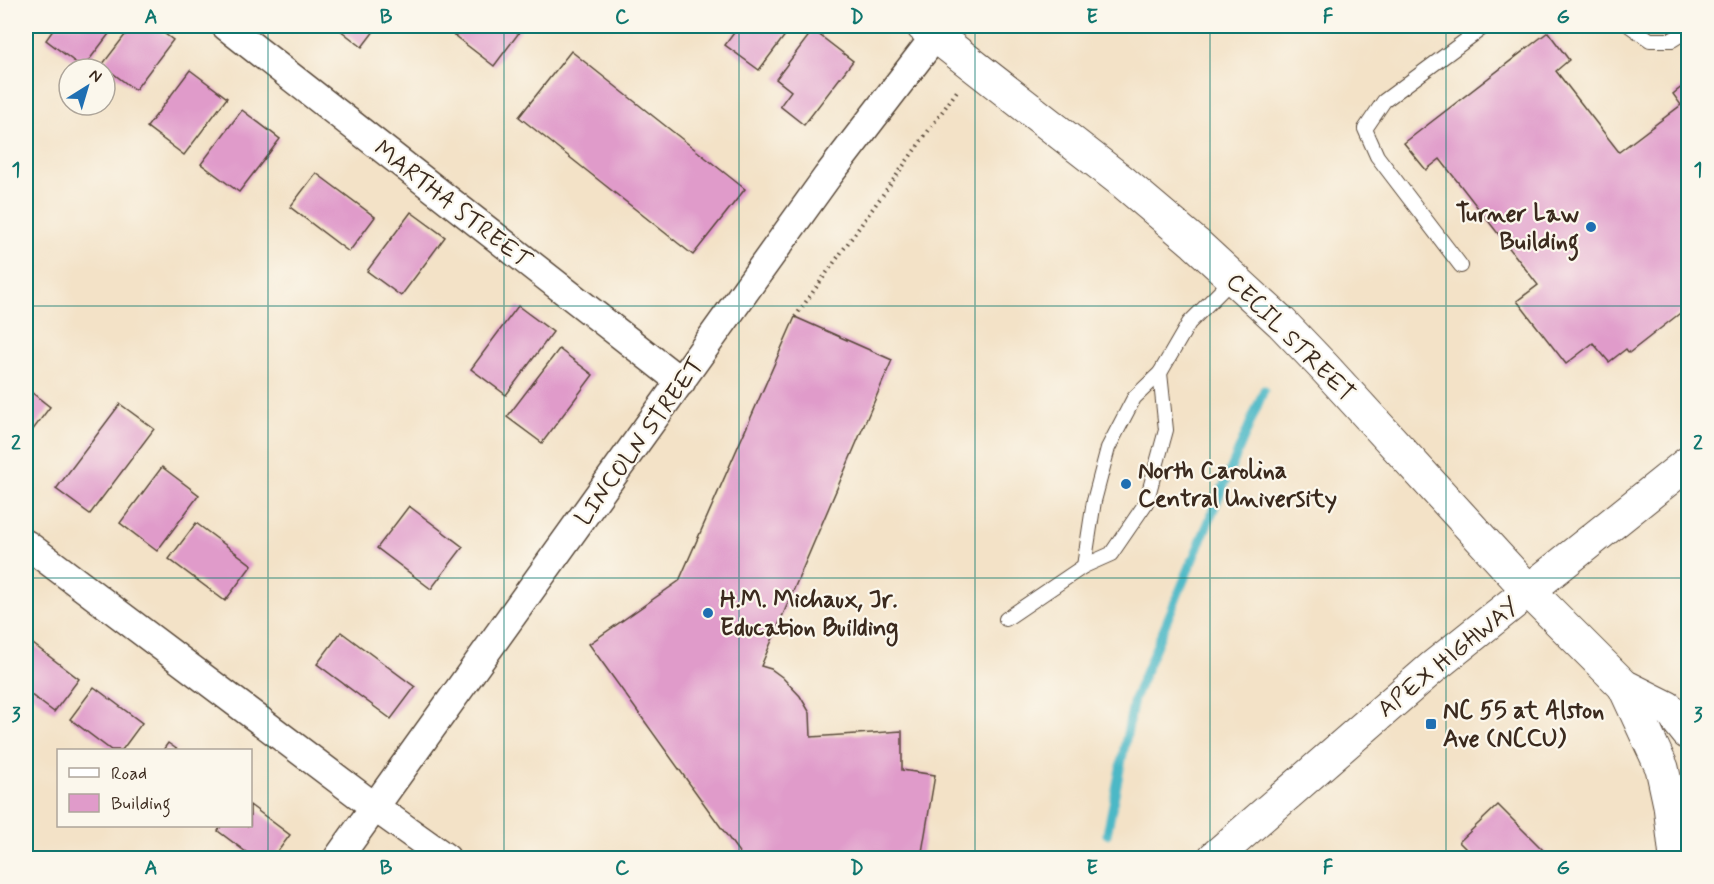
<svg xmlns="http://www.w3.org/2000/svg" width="1714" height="884" viewBox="0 0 1714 884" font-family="Mynerve,sans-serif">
	<rect width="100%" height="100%" fill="#fbf7ec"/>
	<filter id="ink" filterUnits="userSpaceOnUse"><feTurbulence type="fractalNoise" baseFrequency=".0167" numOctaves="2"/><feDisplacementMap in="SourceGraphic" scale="12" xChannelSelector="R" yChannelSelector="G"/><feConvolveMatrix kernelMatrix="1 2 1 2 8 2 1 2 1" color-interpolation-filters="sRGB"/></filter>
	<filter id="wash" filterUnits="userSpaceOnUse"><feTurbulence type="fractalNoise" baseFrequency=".008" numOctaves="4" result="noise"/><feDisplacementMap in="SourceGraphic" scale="24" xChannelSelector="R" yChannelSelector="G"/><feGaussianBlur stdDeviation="1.35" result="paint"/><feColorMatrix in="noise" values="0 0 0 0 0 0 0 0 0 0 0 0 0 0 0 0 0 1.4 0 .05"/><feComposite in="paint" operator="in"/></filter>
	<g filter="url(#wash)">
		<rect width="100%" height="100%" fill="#f3e2c7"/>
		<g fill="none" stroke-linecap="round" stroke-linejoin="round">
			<!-- stream -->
			<path stroke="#4bb8c6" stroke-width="9" d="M1107 834 1134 699 1264 390"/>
		</g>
		<g id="blocks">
			<!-- building -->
			<g fill="#e09bca">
				<path d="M56 26H115L83 68 46 40Z"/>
				<path d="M132 26H154L173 40 135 90 102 65Z"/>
				<path d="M335 26H378L362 47Z"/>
				<path d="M442 26H515L521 30 494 66Z"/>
				<path d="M739 26H792L759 70 725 45Z"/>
				<path d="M813 30 853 61 804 125 780 106 791 91 776 79Z"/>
				<path d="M1548 32 1569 60 1556 71 1619 152 1681 105 1673 94 1688 82V307L1629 353 1626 349 1609 362 1593 343 1566 364 1517 301 1538 285 1440 159 1426 170 1404 143Z"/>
				<path d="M571 51 745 189 693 255 519 117Z"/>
				<path d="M190 70 227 98 184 155 147 127Z"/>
				<path d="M242 110 280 139 239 192 201 164Z"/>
				<path d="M316 173 375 217 349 252 290 207Z"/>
				<path d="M411 212 445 237 401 296 367 271Z"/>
				<path d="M518 306 553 332 506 395 471 369Z"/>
				<path d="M795 317 892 360 761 666 771 669 782 677 800 696 810 713 811 737 902 731V770L935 775 921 858H743L589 644 679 581Z"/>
				<path d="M559 349 593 375 542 443 507 417Z"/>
				<path d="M26 388 50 407 26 439Z"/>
				<path d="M120 404 154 429 90 514 56 489Z"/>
				<path d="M162 467 199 495 157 551 120 523Z"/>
				<path d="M409 506 463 547 431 589 377 548Z"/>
				<path d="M196 523 252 565 225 601 169 559Z"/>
				<path d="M341 632 415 687 391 719 317 664Z"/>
				<path d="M33 644 79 679 54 712 26 691V654Z"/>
				<path d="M94 687 142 723 122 750H111L70 719Z"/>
				<path d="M168 743 178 750H163Z"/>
				<path d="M250 805 290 835 273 858H254L218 831 221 826H250Z"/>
				<path d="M1498 805 1551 858H1475L1459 842Z"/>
			</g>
		</g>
	</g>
	<g filter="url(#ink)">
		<use href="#blocks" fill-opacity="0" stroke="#574637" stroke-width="1.5"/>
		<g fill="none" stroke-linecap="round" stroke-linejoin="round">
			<!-- lane casing -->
			<g stroke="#574637" stroke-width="16">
				<g id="lane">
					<path d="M1630 26 1650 40H1672L1688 30"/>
					<path d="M1461 266 1377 156 1365 129 1384 101 1485 26"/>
					<path d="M1084 566 1094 501 1108 448 1134 398 1160 373 1189 323 1233 279"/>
					<path d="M1006 619 1084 566 1111 554 1146 503 1166 430 1160 373"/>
				</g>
			</g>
			<!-- street casing -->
			<g stroke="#574637" stroke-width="31">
				<g id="street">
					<path d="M226 26 681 382"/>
					<path d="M26 544 376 808 446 858"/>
					<path d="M338 858 827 177 943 26"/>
				</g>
			</g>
			<!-- secondary casing -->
			<g stroke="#574637" stroke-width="35">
				<g id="secondary">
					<path d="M923 26 1123 182 1195 243 1281 322 1324 367 1529 591 1624 686 1668 708 1688 733"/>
					<path d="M1624 686 1662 768 1670 805 1676 858"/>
				</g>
			</g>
			<!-- primary casing -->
			<g stroke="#574637" stroke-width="35">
				<path id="primary" d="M1214 858 1432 668 1688 463"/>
			</g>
			<!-- path -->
			<path stroke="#574637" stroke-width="4" stroke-dasharray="1.5 4.5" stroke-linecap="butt" d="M795 317 957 91"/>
			<!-- lane -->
			<use href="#lane" stroke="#fff" stroke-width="14"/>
			<!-- street -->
			<use href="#street" stroke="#fff" stroke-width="28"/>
			<!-- secondary -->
			<use href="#secondary" stroke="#fff" stroke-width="33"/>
			<!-- primary -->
			<use href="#primary" stroke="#fff" stroke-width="33"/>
		</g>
	</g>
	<!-- grid -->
	<path fill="none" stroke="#0f766e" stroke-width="1.5" stroke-opacity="0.55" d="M268 26V858M504 26V858M739 26V858M975 26V858M1210 26V858M1446 26V858M26 306H1688M26 578H1688"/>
	<!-- markers -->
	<g fill="#1f6fb2" stroke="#fbf7ec" stroke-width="2">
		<circle cx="1591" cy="227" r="6"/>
		<circle cx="1126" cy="484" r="6"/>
		<circle cx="708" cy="613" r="6"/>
		<rect x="1425" y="718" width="12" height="12" rx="3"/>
	</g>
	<g text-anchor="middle" stroke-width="4.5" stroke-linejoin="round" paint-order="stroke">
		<!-- street labels -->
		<g font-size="24" fill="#3b2a1e" stroke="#fbf7ec">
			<text transform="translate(453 204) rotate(38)" y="8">MARTHA STREET</text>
			<text transform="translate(1291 337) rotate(45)" y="8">CECIL STREET</text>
			<text transform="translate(639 441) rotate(-54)" y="8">LINCOLN STREET</text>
			<text transform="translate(1448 657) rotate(-39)" y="8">APEX HIGHWAY</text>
		</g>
		<!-- poi labels -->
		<g font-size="24" font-weight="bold" fill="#3b2a1e" stroke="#fbf7ec" text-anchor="start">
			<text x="1579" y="221" text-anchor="end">Turner Law<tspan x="1579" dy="28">Building</tspan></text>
			<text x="1138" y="478">North Carolina<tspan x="1138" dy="28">Central University</tspan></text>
			<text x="720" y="607">H.M. Michaux, Jr.<tspan x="720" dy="28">Education Building</tspan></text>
			<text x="1443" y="718">NC 55 at Alston<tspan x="1443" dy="28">Ave (NCCU)</tspan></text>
		</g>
	</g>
	<!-- margin -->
	<rect width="1714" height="884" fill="none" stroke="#fbf7ec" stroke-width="66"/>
	<!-- legend -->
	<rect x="57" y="749" width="195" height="78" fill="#fbf7ec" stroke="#aea59a" stroke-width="1.5"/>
	<rect x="69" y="768" width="30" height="9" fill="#ffffff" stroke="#aea59a" stroke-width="1.5"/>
	<text x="111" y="779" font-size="18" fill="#3b2a1e">Road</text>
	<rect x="69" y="794" width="30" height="18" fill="#e09bca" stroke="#aea59a" stroke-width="1.5"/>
	<text x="111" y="809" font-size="18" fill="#3b2a1e">Building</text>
	<!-- north arrow -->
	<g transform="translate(87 87) rotate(37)"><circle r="28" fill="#fbf7ec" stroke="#aea59a" stroke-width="1.5"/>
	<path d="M0-4.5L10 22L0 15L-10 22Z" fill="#1f6fb2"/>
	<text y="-9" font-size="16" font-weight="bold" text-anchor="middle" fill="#3b2a1e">N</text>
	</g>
	<rect x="33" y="33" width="1648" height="818" fill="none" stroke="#0f766e" stroke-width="2"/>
	<g font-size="20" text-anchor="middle" font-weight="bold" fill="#0f766e">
		<text x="151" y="23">A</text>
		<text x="386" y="23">B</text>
		<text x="622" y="23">C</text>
		<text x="857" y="23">D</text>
		<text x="1092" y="23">E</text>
		<text x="1328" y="23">F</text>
		<text x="1563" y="23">G</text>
		<text x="16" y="176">1</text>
		<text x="1698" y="176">1</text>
		<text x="16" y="449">2</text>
		<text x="1698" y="449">2</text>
		<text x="16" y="721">3</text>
		<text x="1698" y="721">3</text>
		<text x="151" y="874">A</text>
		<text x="386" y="874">B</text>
		<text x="622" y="874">C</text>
		<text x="857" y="874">D</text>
		<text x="1092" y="874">E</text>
		<text x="1328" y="874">F</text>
		<text x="1563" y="874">G</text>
	</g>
</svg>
